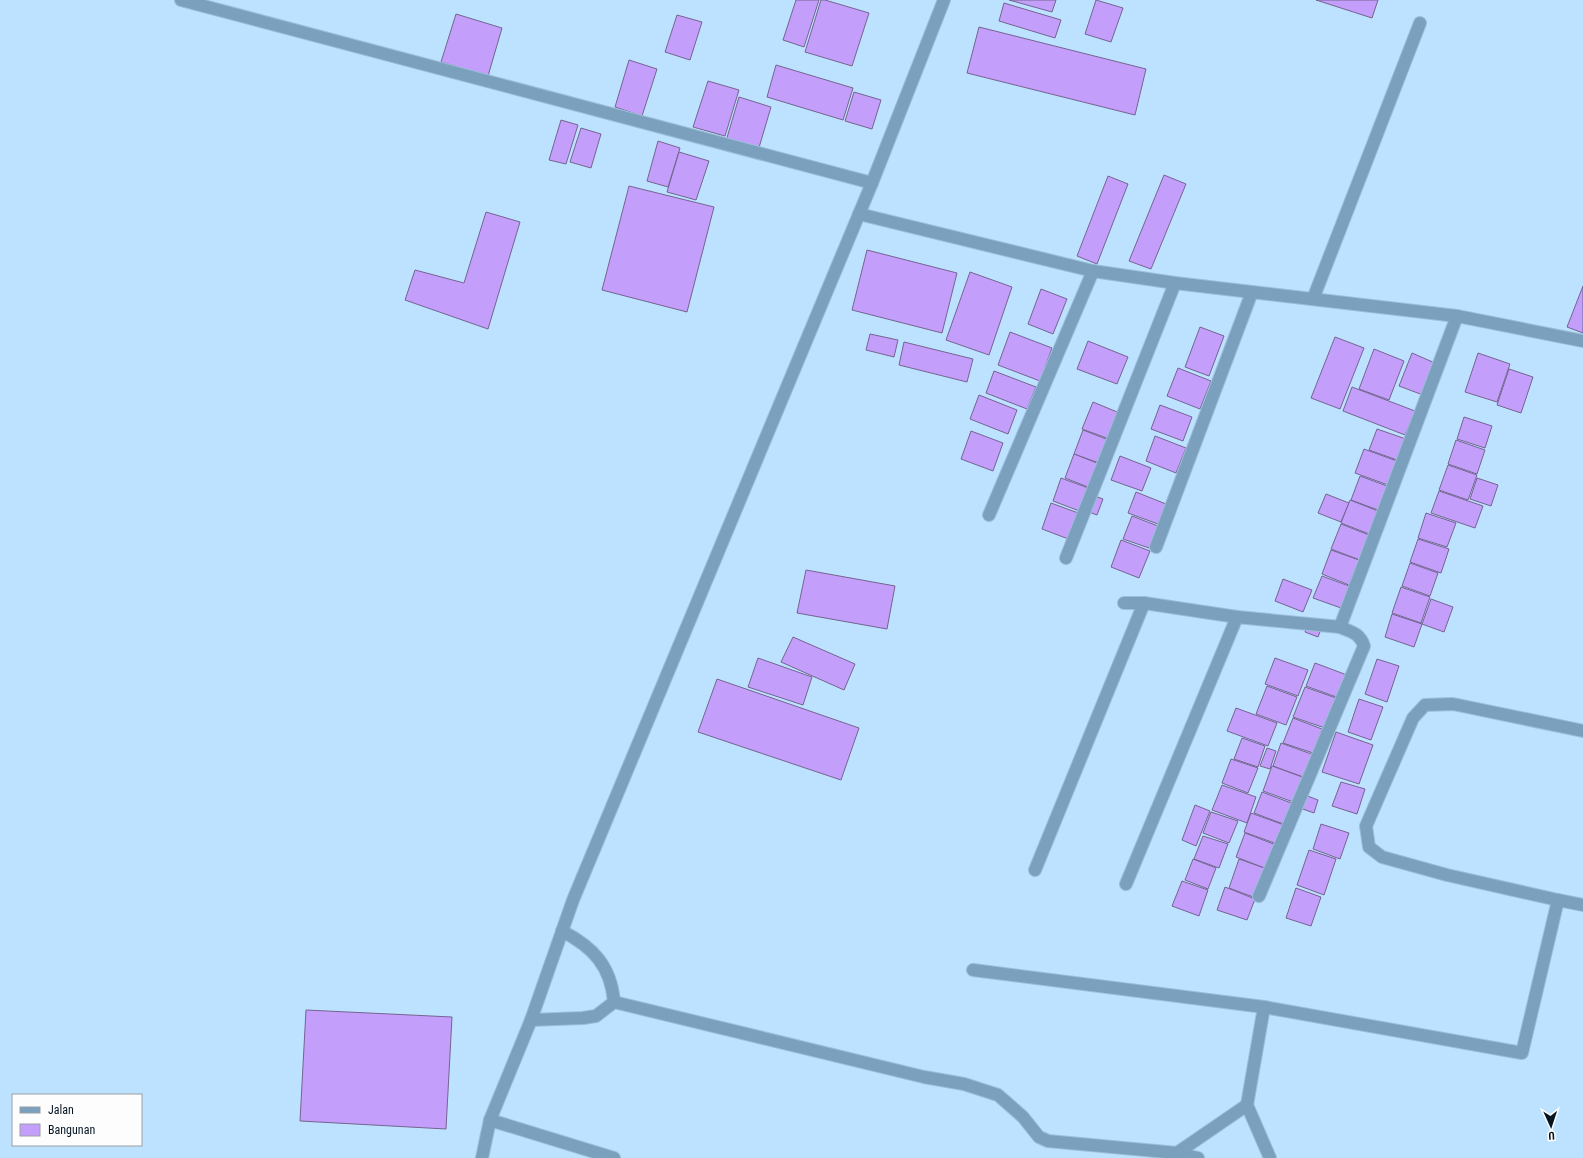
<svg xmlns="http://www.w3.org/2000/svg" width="1583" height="1158" viewBox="0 0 1583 1158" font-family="'Roboto Condensed',sans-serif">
	<rect width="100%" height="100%" fill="#bde2ff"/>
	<!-- building -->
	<g fill="#c39efb" stroke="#756490">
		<path d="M796 0H819L804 47 783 40Z"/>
		<path d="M821 0H825L869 13 852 66 805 52Z"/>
		<path d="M1009 0H1056L1052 12Z"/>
		<path d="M1096 0 1123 8 1111 42 1085 34Z"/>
		<path d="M1316 0H1378L1372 18Z"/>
		<path d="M1004 3 1061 20 1055 38 999 21Z"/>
		<path d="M456 14 502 28 488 76 441 62Z"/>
		<path d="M677 15 702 22 690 60 665 52Z"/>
		<path d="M979 27 1146 69 1135 115 967 73Z"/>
		<path d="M629 60 657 69 642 116 615 107Z"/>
		<path d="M776 65 853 88 843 120 767 97Z"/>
		<path d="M708 81 739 90 725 136 693 127Z"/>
		<path d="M854 92 881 100 872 129 845 121Z"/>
		<path d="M739 97 771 107 758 151 726 141Z"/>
		<path d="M561 120 578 125 566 164 549 160Z"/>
		<path d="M581 128 601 134 591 168 570 162Z"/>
		<path d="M658 141 680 148 668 187 647 181Z"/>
		<path d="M679 152 709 161 696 200 667 192Z"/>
		<path d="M1164 175 1186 184 1151 269 1129 261Z"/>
		<path d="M1108 176 1128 184 1097 264 1077 256Z"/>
		<path d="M629 186 714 207 687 312 602 290Z"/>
		<path d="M486 212 520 222 488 329 405 300 415 270 464 283Z"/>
		<path d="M867 250 957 273 942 333 852 310Z"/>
		<path d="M970 272 1012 287 989 355 946 340Z"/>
		<path d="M1583 286V333L1567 327Z"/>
		<path d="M1041 289 1067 299 1053 334 1028 324Z"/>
		<path d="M1200 327 1224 336 1209 376 1185 367Z"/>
		<path d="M1010 332 1052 348 1040 381 998 365Z"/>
		<path d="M870 334 898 340 894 357 866 350Z"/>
		<path d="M1335 337 1364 348 1340 409 1311 398Z"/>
		<path d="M1088 341 1128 357 1117 384 1077 369Z"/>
		<path d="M904 342 973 359 967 382 899 365Z"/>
		<path d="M1374 349 1404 361 1389 400 1359 389Z"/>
		<path d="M1412 353 1435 363 1423 395 1399 386Z"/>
		<path d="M1478 353 1510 364 1497 402 1465 392Z"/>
		<path d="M1178 368 1211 381 1200 409 1167 396Z"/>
		<path d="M1509 369 1533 377 1521 413 1497 405Z"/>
		<path d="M994 371 1036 387 1027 409 986 393Z"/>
		<path d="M1352 387 1415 411 1405 435 1343 411Z"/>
		<path d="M979 395 1017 410 1008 434 970 419Z"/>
		<path d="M1093 402 1122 414 1112 440 1082 429Z"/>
		<path d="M1160 405 1192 417 1183 441 1151 429Z"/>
		<path d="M1464 417 1492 426 1485 448 1457 439Z"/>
		<path d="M1377 429 1406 439 1397 460 1369 450Z"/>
		<path d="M1083 430 1111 441 1102 464 1074 454Z"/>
		<path d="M971 431 1003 443 993 471 961 459Z"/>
		<path d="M1155 436 1186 448 1176 473 1146 461Z"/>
		<path d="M1456 440 1485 450 1477 474 1448 464Z"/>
		<path d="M1364 449 1397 461 1388 485 1355 473Z"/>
		<path d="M1074 454 1102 465 1093 489 1065 478Z"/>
		<path d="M1120 456 1151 468 1142 491 1111 480Z"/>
		<path d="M1448 465 1477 475 1468 500 1439 490Z"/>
		<path d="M1360 476 1387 486 1378 510 1351 500Z"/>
		<path d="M1061 478 1091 489 1082 512 1053 501Z"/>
		<path d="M1477 478 1498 485 1491 506 1470 499Z"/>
		<path d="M1439 491 1483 506 1475 528 1431 513Z"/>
		<path d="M1136 492 1166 504 1158 524 1128 513Z"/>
		<path d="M1326 494 1349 503 1341 522 1318 513Z"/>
		<path d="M1092 495 1103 499 1097 515 1086 511Z"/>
		<path d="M1350 500 1378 511 1369 534 1341 523Z"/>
		<path d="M1051 503 1081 514 1071 540 1042 529Z"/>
		<path d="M1426 513 1456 523 1447 547 1418 538Z"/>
		<path d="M1132 516 1158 526 1149 548 1123 539Z"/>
		<path d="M1341 524 1369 535 1360 560 1331 549Z"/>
		<path d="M1418 539 1449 549 1441 573 1410 562Z"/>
		<path d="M1121 540 1150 551 1139 578 1111 567Z"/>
		<path d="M1331 550 1359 560 1349 585 1322 574Z"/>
		<path d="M1410 563 1438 573 1430 596 1402 586Z"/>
		<path d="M806 570 895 586 887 629 797 613Z"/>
		<path d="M1322 576 1349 586 1341 608 1313 598Z"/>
		<path d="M1283 579 1312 590 1303 612 1275 601Z"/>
		<path d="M1401 587 1430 597 1421 623 1392 613Z"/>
		<path d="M1431 599 1453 607 1444 632 1422 624Z"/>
		<path d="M1392 614 1422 624 1414 647 1385 637Z"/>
		<path d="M1308 624 1321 629 1318 637 1305 632Z"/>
		<path d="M793 637 855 664 844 690 781 662Z"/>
		<path d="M758 658 812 677 803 705 748 687Z"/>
		<path d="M1275 658 1308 670 1298 696 1265 684Z"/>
		<path d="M1377 659 1399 666 1387 702 1365 694Z"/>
		<path d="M1315 663 1347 675 1339 698 1306 686Z"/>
		<path d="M717 679 859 728 841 780 698 732Z"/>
		<path d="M1267 686 1297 697 1286 725 1256 714Z"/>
		<path d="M1305 687 1336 698 1325 728 1293 717Z"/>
		<path d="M1359 699 1383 707 1371 740 1348 732Z"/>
		<path d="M1236 708 1277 723 1268 746 1227 731Z"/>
		<path d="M1293 718 1322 729 1313 753 1283 743Z"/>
		<path d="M1336 732 1373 745 1359 784 1322 772Z"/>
		<path d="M1242 738 1265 746 1258 767 1234 759Z"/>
		<path d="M1281 743 1314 755 1306 778 1273 766Z"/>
		<path d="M1267 748 1276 751 1270 769 1260 766Z"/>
		<path d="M1231 759 1258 768 1248 793 1222 783Z"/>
		<path d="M1272 766 1305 778 1296 803 1263 791Z"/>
		<path d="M1341 782 1365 789 1357 814 1332 806Z"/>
		<path d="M1222 785 1256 797 1247 823 1212 810Z"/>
		<path d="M1262 792 1294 804 1286 825 1254 813Z"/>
		<path d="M1305 795 1318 800 1314 813 1300 808Z"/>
		<path d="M1195 805 1210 811 1196 846 1182 840Z"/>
		<path d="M1211 812 1238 821 1229 843 1203 833Z"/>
		<path d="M1251 813 1284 825 1277 844 1244 832Z"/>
		<path d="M1321 824 1349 833 1340 859 1313 849Z"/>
		<path d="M1245 833 1276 845 1267 869 1236 857Z"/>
		<path d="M1203 836 1228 844 1219 868 1194 859Z"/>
		<path d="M1309 850 1336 859 1324 895 1297 885Z"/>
		<path d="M1193 859 1216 868 1208 889 1185 880Z"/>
		<path d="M1239 859 1267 869 1256 898 1229 888Z"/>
		<path d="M1182 881 1208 890 1199 916 1172 906Z"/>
		<path d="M1225 887 1255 899 1247 920 1217 910Z"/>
		<path d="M1296 888 1321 897 1311 926 1286 918Z"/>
		<path d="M306 1010 452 1017 446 1129 300 1121Z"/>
	</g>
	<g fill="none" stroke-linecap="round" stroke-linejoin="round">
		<!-- service casing -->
		<g stroke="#9cbdd7" stroke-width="14">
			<path id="service" d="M1313 299 1420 23"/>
		</g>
		<!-- minor casing -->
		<g stroke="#9cbdd7" stroke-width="14">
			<g id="minor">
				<path d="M181 0 872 183"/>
				<path d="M859 214 1093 271 1175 283 1457 316 1583 341"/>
				<path d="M989 515 1093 271"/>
				<path d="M1156 547 1252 292"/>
				<path d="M1066 558 1175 283"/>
				<path d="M1124 603H1144L1237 617"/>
				<path d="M1340 627 1457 316"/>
				<path d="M1035 870 1144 603"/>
				<path d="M1126 884 1237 617 1340 627C1351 632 1360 633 1364 646L1259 896"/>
				<path d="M1558 900 1583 905"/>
				<path d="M973 970 1264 1007 1522 1053 1558 900 1447 875 1382 857 1369 847 1366 826 1413 718 1425 705 1453 704 1583 731"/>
				<path d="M614 1002 924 1077 964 1084 998 1095 1023 1117 1039 1137 1048 1141 1177 1153 1198 1158"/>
				<path d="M531 1020 583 1018 596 1016 614 1002C611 966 593 947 562 931"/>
				<path d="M1247 1105 1264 1007"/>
				<path d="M490 1120 614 1158"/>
				<path d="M1177 1153 1247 1105 1270 1158"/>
			</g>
		</g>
		<!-- tertiary casing -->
		<g stroke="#9cbdd7" stroke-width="14">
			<path id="tertiary" d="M482 1158 490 1120 531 1020 573 900 872 183 944 0"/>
		</g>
		<!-- service -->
		<use href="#service" stroke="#7aa0be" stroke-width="12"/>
		<!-- minor -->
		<use href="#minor" stroke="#7aa0be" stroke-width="12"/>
		<!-- tertiary -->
		<use href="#tertiary" stroke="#7aa0be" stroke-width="12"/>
	</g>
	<!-- legend -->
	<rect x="12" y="1094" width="130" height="52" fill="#fdfdfd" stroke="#99a0a5"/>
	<rect x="20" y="1107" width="20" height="6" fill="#7aa0be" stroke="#99a0a5"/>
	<text x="48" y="1114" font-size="12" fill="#041421">Jalan</text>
	<rect x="20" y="1124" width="20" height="12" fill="#c39efb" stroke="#99a0a5"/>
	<text x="48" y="1134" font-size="12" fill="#041421">Bangunan</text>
	<!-- north arrow -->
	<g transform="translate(1551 1126) rotate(177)" stroke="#fdfdfd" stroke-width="3" paint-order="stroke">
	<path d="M0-3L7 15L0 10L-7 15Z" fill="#041421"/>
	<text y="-6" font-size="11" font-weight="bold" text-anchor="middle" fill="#041421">U</text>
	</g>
</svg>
